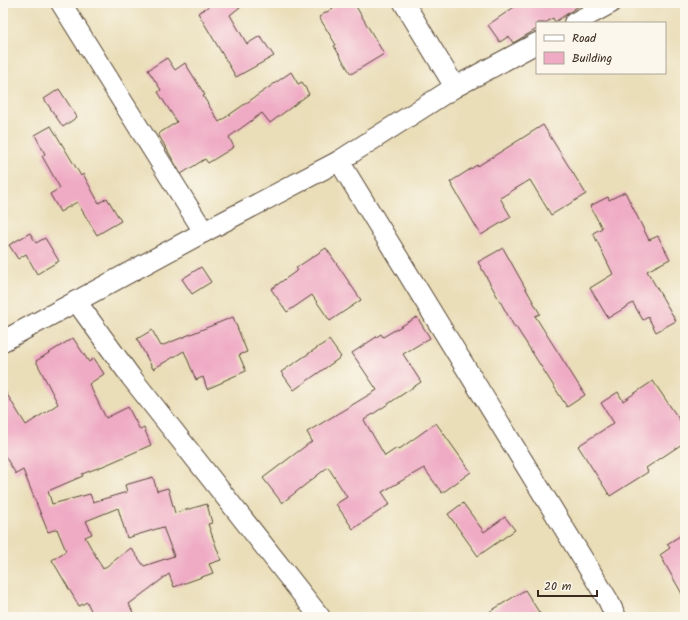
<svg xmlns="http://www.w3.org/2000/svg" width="688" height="620" viewBox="0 0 688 620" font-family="Kalam,sans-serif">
	<rect width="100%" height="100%" fill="#fbf7ec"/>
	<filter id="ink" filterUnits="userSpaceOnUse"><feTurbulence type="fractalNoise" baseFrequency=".025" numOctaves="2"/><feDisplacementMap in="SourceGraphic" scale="8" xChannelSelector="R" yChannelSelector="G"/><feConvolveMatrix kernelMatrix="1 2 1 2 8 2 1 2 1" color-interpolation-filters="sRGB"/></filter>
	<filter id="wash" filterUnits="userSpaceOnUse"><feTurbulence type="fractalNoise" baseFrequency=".012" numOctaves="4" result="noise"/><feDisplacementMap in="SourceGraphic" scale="16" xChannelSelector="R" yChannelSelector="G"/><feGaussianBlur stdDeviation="0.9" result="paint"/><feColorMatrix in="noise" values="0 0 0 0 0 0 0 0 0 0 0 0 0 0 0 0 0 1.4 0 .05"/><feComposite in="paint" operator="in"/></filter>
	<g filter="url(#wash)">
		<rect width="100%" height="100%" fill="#eadeb9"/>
		<g id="blocks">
			<!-- building -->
			<g fill="#efaac4" fill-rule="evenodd">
				<path d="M214 3H245L230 15 247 44 260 36 274 56 236 77 198 13Z"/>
				<path d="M341 3H354L384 54 351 74 334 46 336 45 319 17Z"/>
				<path d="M520 3H583L555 22 553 18 545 23H537V29L513 43 509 36 500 42 488 25Z"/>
				<path d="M167 58 175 70 185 63 205 95 203 96 219 122 291 72 298 84 302 82 309 94 270 123 262 113 229 137 234 147 208 163 205 159 181 174 158 134 177 122 158 92 161 90 148 70Z"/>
				<path d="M59 89 77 117 63 127 44 99Z"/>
				<path d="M543 125 586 194 551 215 530 180 500 198 511 217 481 235 450 182 477 165 478 166Z"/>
				<path d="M51 126 81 176 83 174 99 203 107 198 121 221 97 235 77 202 60 212 50 194 60 188 42 156 45 154 35 135Z"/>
				<path d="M625 192 649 240 658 236 670 259 647 271 676 321 656 332 648 317 643 320 633 303 608 318 590 288 613 274 593 233 602 228 590 206 608 197 609 200Z"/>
				<path d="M30 233 36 243 45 238 59 261 37 274 26 254 18 259 9 245Z"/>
				<path d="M326 248 361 300 330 321 312 295 287 312 271 289 298 270 296 268Z"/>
				<path d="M503 248 540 314 535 316 585 395 567 407 516 327 515 328 478 262Z"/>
				<path d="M201 267 211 282 192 294 182 279Z"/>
				<path d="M233 317 247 352 239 355 246 371 223 381V382L207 389 203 377 196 380 184 351 153 369 137 339 152 330 161 346Z"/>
				<path d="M417 317 430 338 403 354 421 382 364 420 385 456 397 448 398 450 436 423 471 472 442 493 424 468 382 492 390 504 353 529 336 504 347 497 328 467 282 503 263 478 312 441 307 432 377 390 352 353 381 334 383 337Z"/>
				<path d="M73 338 89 362 94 358 104 374 89 384 106 418 128 407 140 430 144 428 151 445 108 464 82 474 83 476 48 491 52 504 90 494 93 502 127 492 125 485 153 477 157 491 168 488 175 513 207 504 212 523 208 524 221 560 209 564 213 573 174 587 169 574 129 604 135 617H94L87 602 79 606 52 560 66 551 57 529 48 532 23 470 16 474 3 453V388L26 425 58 404 36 361ZM118 508 127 538 163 527 174 556 144 566 131 548 103 569 85 537 92 534 86 521Z"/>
				<path d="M329 340 341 357 294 390 281 372Z"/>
				<path d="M653 381 685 428V442L646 468 648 472 610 496 578 446 614 423 601 403 618 392 623 401Z"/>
				<path d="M463 503 484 532 505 517 515 530 478 556 448 514Z"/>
				<path d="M685 533V599L660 555 670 548 667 544Z"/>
				<path d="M525 590 542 617H481Z"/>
			</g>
		</g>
	</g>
	<g filter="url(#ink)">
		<use href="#blocks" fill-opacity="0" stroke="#554535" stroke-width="1"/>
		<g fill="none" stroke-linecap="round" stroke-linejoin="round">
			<!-- minor casing -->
			<g stroke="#554535" stroke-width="22">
				<g id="minor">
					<path d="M61 3 204 232"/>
					<path d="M404 3 455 87"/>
					<path d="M574 23 611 3"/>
					<path d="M339 161 608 600 616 617"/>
					<path d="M76 301 131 377 320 617"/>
					<path d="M3 341 204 232 339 161 455 87 537 43"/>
				</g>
			</g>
			<!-- minor -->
			<use href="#minor" stroke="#fff" stroke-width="20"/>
		</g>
	</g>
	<!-- margin -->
	<rect width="688" height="620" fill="none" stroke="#fbf7ec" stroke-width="16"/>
	<!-- legend -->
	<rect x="536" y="22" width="130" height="52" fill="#fbf7ec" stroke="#aea59a"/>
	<rect x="544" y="35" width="20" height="6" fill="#ffffff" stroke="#aea59a"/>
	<text x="572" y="42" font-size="12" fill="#3b2a1e">Road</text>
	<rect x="544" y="52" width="20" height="12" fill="#efaac4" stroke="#aea59a"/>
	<text x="572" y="62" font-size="12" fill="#3b2a1e">Building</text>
	<!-- scale -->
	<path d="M538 590v6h59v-6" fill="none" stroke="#3b2a1e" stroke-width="2"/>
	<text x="544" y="590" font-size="12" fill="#3b2a1e" stroke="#fbf7ec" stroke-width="3" paint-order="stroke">20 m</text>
</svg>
